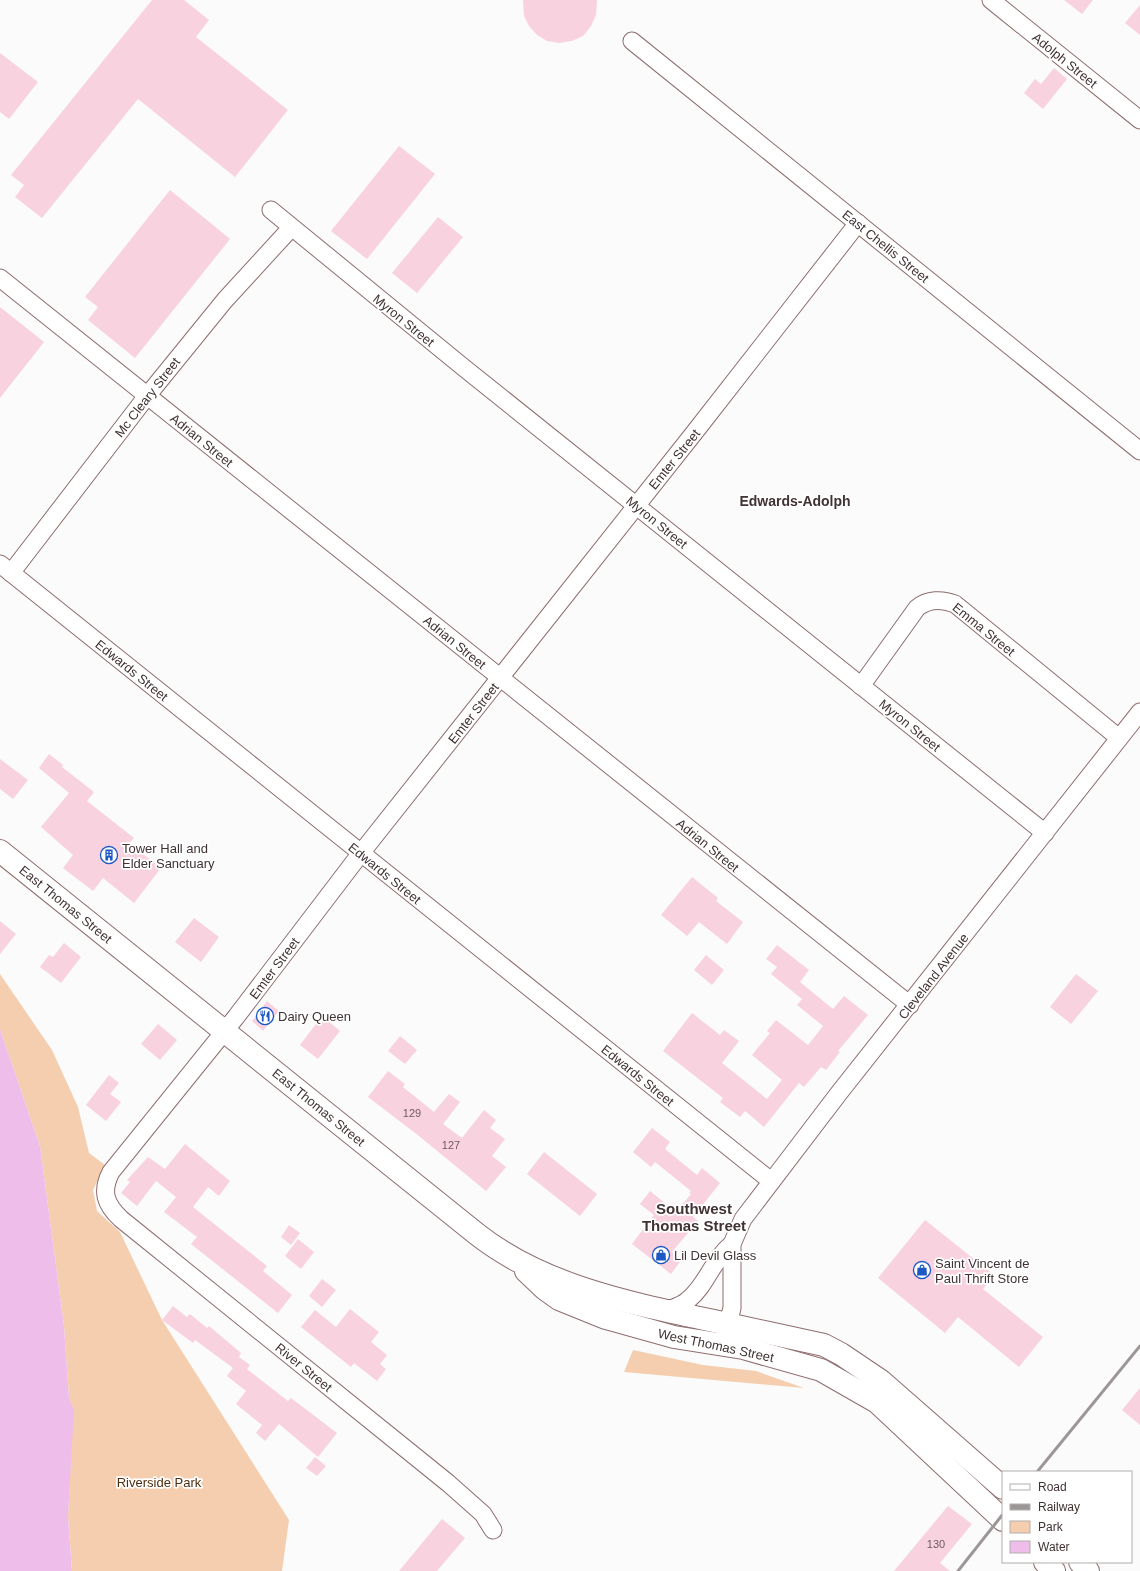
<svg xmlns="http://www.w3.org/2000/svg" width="1140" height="1571" viewBox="0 0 1140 1571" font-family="Helvetica,sans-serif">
	<rect width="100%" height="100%" fill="#fbfbfb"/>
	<!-- green -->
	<g fill="#f4ceae">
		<path d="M0 974 52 1050 78 1107 89 1153 105 1165 93 1190 97 1211 120 1232 162 1320 289 1520 282 1571H72L68 1516 73 1410 69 1398 64 1326 40 1146 0 1029Z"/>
		<path d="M633 1350 703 1365 756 1371 804 1388 624 1372Z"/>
	</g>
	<!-- water -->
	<path fill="#efbde9" d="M0 1029 40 1146 64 1326 69 1398 74 1410 68 1516 72 1571H0Z"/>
	<!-- building -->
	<g fill="#f9d2e0">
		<path d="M152 0H184L209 20 196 37 288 110 235 177 138 99 42 218 15 197 24 185 11 175Z"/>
		<path d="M523 0H597L596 15 591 26 583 36 572 41 559 43 547 41 537 35 529 26 524 16Z"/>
		<path d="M1064 0H1093L1082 14Z"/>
		<path d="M1140 5V35L1125 23Z"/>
		<path d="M0 53 38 82 9 119 0 112Z"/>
		<path d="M1054 68 1067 79 1043 109 1024 93 1035 79 1041 84Z"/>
		<path d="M399 146 435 174 367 259 331 231Z"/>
		<path d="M170 190 230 239 135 358 88 320 98 307 85 297Z"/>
		<path d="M438 217 463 237 417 293 392 273Z"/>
		<path d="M0 307 44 342 0 398Z"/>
		<path d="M49 754 63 765 62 767 94 792 87 801 134 838 129 843 161 868 134 903 103 878 93 891 63 868 73 855 41 827 69 793 39 768Z"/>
		<path d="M0 759 28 780 13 799 0 789Z"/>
		<path d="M692 877 718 898 716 901 743 922 727 944 699 922 687 936 661 915Z"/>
		<path d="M194 918 219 937 201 962 175 942Z"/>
		<path d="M0 921 16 934 0 954Z"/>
		<path d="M64 943 81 957 61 983 40 967 49 955 53 957Z"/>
		<path d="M777 945 809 970 800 982 833 1009 844 996 868 1015 838 1051 840 1052 826 1070 821 1067 804 1087 799 1083 764 1127 745 1111 740 1117 720 1102 723 1098 663 1051 692 1013 720 1035 724 1030 739 1041 722 1063 767 1099 782 1080 752 1055 770 1033 767 1031 776 1020 808 1045 823 1026 797 1005 802 999 771 974 777 967 766 959Z"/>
		<path d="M706 955 724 970 712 985 694 970Z"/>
		<path d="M1076 974 1098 991 1071 1024 1050 1007Z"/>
		<path d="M267 1001 279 1011 263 1031 252 1021Z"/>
		<path d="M322 1016 340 1031 318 1059 300 1045Z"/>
		<path d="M158 1024 177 1040 160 1060 141 1044Z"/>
		<path d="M400 1036 417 1050 405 1064 388 1051Z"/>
		<path d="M388 1071 405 1084 403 1087 434 1112 449 1094 460 1102 443 1124 462 1138 484 1110 496 1120 490 1128 505 1139 492 1156 506 1167 486 1191 419 1136 368 1097Z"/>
		<path d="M109 1075 119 1083 110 1094 121 1102 106 1121 86 1105Z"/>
		<path d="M652 1128 670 1142 665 1149 697 1175 702 1168 720 1183 693 1217 698 1221 672 1252 682 1259 671 1274 632 1244 654 1215 640 1204 650 1191 676 1212 691 1194 689 1193 691 1191 655 1162 651 1167 633 1152Z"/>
		<path d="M185 1144 230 1181 219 1196 208 1187 193 1207 267 1266 263 1271 292 1295 278 1313 191 1244 197 1237 164 1212 176 1197 156 1181 137 1206 121 1193 130 1182 127 1180 148 1157 165 1169Z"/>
		<path d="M544 1152 597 1194 580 1216 527 1174Z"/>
		<path d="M925 1220 994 1275 983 1289 1043 1337 1019 1367 958 1317 945 1333 878 1278Z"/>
		<path d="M289 1225 300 1233 291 1245 281 1237Z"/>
		<path d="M298 1239 314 1252 301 1269 285 1256Z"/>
		<path d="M322 1279 336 1290 322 1307 309 1296Z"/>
		<path d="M173 1306 187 1317 190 1314 207 1328 209 1326 241 1353 239 1357 250 1365 247 1369 288 1401 291 1398 337 1433 318 1457 279 1424 265 1441 256 1433 262 1425 236 1404 246 1391 227 1376 233 1368 195 1340 193 1343 162 1320Z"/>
		<path d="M350 1309 379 1332 371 1342 387 1355 380 1364 386 1369 377 1381 354 1363 351 1367 301 1327 315 1310 336 1327Z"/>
		<path d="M1140 1388V1425L1122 1410Z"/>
		<path d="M315 1457 326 1466 317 1476 306 1468Z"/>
		<path d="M948 1506 972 1524 940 1563 950 1571H894Z"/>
		<path d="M442 1519 465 1538 437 1571H399Z"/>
	</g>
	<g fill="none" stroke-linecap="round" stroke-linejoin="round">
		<!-- minor casing -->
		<g stroke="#8f6d6e" stroke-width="19">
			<g id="minor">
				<path d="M991 0 1140 120"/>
				<path d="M632 41 1140 451"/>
				<path d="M271 210 463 367 1045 833"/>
				<path d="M0 278 910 1005"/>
				<path d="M0 564 771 1181"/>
				<path d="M11 573 147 396 225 300 291 228"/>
				<path d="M861 686 917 608C928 599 942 599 955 604L1119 738"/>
				<path d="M666 1311C673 1308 683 1305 688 1300 707 1285 712 1260 732 1244"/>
				<path d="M725 1335 732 1308V1244L743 1219 839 1093 1140 712"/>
				<path d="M493 1530 483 1514 448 1483 121 1219C105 1204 101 1191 111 1172L236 1017 361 853 694 433 858 223"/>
			</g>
		</g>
		<!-- secondary casing -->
		<g stroke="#8f6d6e" stroke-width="24">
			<g id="secondary">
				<path d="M0 851 478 1235C545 1287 633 1304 714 1321 751 1329 787 1337 824 1345L841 1354 881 1381 1003 1488"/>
				<path d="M526 1271 545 1289 559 1299 606 1318 674 1337 743 1348 821 1370 877 1402 1003 1520"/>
				<path d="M1045 1562 1054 1571"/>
				<path d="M1080 1562 1088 1571"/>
			</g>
		</g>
		<!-- minor -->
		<use href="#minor" stroke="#fff" stroke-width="17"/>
		<!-- secondary -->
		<use href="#secondary" stroke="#fff" stroke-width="22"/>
		<!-- rail -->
		<g stroke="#9d9696" stroke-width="3">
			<path d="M1037 1472 1140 1346"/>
			<path d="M958 1571 1003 1514"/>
		</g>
	</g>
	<!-- icons -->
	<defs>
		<g id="building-ring" transform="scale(0.9)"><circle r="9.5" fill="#fff" stroke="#1d59c5" stroke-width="1.5"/><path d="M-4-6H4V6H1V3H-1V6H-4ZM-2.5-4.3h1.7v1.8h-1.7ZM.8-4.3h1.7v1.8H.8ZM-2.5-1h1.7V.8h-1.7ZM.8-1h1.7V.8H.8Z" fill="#1d59c5"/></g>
		<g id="restaurant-ring" transform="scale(0.9)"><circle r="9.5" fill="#fff" stroke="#1d59c5" stroke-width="1.5"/><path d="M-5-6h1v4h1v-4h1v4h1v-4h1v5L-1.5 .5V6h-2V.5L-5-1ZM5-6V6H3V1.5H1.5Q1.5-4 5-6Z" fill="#1d59c5"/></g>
		<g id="shop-ring" transform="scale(0.9)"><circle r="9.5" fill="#fff" stroke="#1d59c5" stroke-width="1.5"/><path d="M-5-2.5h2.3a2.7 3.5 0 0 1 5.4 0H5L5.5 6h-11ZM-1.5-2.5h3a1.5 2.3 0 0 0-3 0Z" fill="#1d59c5"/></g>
	</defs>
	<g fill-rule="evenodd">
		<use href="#building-ring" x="109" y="855"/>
		<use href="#restaurant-ring" x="265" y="1016"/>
		<use href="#shop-ring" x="661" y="1255"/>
		<use href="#shop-ring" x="922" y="1270"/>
	</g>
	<g text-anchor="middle" stroke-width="3.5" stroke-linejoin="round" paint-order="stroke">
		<!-- number labels -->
		<g font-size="11" fill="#6f5a5e">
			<text x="412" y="1117">129</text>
			<text x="451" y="1149">127</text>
			<text x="936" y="1548">130</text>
		</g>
		<!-- street labels -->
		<g font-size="13" fill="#413233" stroke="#fff">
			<text transform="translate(1065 60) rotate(39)" y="5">Adolph Street</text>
			<text transform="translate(886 246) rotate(39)" y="5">East Chellis Street</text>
			<text transform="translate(404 320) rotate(39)" y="5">Myron Street</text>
			<text transform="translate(147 397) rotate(-52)" y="5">Mc Cleary Street</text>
			<text transform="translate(202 440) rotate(39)" y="5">Adrian Street</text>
			<text transform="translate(674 459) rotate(-51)" y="5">Emter Street</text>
			<text transform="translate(657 522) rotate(39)" y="5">Myron Street</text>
			<text transform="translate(984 629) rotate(39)" y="5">Emma Street</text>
			<text transform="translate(455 642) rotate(39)" y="5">Adrian Street</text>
			<text transform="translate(132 670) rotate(39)" y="5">Edwards Street</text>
			<text transform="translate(473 713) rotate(-52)" y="5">Emter Street</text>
			<text transform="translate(910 725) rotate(39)" y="5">Myron Street</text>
			<text transform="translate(708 845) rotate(39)" y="5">Adrian Street</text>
			<text transform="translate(385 873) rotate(39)" y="5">Edwards Street</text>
			<text transform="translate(66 904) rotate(39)" y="5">East Thomas Street</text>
			<text transform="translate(274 968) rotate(-53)" y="5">Emter Street</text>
			<text transform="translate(933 976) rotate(-52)" y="5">Cleveland Avenue</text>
			<text transform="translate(638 1075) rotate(39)" y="5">Edwards Street</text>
			<text transform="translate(319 1107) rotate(39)" y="5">East Thomas Street</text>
			<text transform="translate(716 1345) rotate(12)" y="5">West Thomas Street</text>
			<text transform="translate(304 1367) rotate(39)" y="5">River Street</text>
		</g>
		<!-- poi labels -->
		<g font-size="13" fill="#413233" stroke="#fff" text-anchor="start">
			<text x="122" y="853">Tower Hall and<tspan x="122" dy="15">Elder Sanctuary</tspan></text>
			<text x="278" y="1021">Dairy Queen</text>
			<text x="674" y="1260">Lil Devil Glass</text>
			<text x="935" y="1268">Saint Vincent de<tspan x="935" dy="15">Paul Thrift Store</tspan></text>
		</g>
		<!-- park labels -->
		<g font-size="13" fill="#4f2f0e" stroke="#fff">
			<text x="159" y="1487">Riverside Park</text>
		</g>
		<!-- neighbourhood labels -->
		<g font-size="14" font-weight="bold" fill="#413233" stroke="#fff">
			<text x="795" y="506">Edwards-Adolph</text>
		</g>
		<!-- quarter labels -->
		<g font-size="15" font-weight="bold" fill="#413233" stroke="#fff">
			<text x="694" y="1214">Southwest<tspan x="694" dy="17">Thomas Street</tspan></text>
		</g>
	</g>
	<!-- legend -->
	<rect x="1002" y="1471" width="130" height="92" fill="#ffffff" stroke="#b3adad"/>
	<rect x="1010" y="1484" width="20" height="6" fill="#ffffff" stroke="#b3adad"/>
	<text x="1038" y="1491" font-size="12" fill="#413233">Road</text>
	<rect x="1010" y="1504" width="20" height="6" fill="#9d9696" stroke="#b3adad"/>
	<text x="1038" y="1511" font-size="12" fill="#413233">Railway</text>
	<rect x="1010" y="1521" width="20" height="12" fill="#f4ceae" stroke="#b3adad"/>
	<text x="1038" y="1531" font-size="12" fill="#413233">Park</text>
	<rect x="1010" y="1541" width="20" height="12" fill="#efbde9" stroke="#b3adad"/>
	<text x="1038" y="1551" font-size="12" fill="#413233">Water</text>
</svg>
